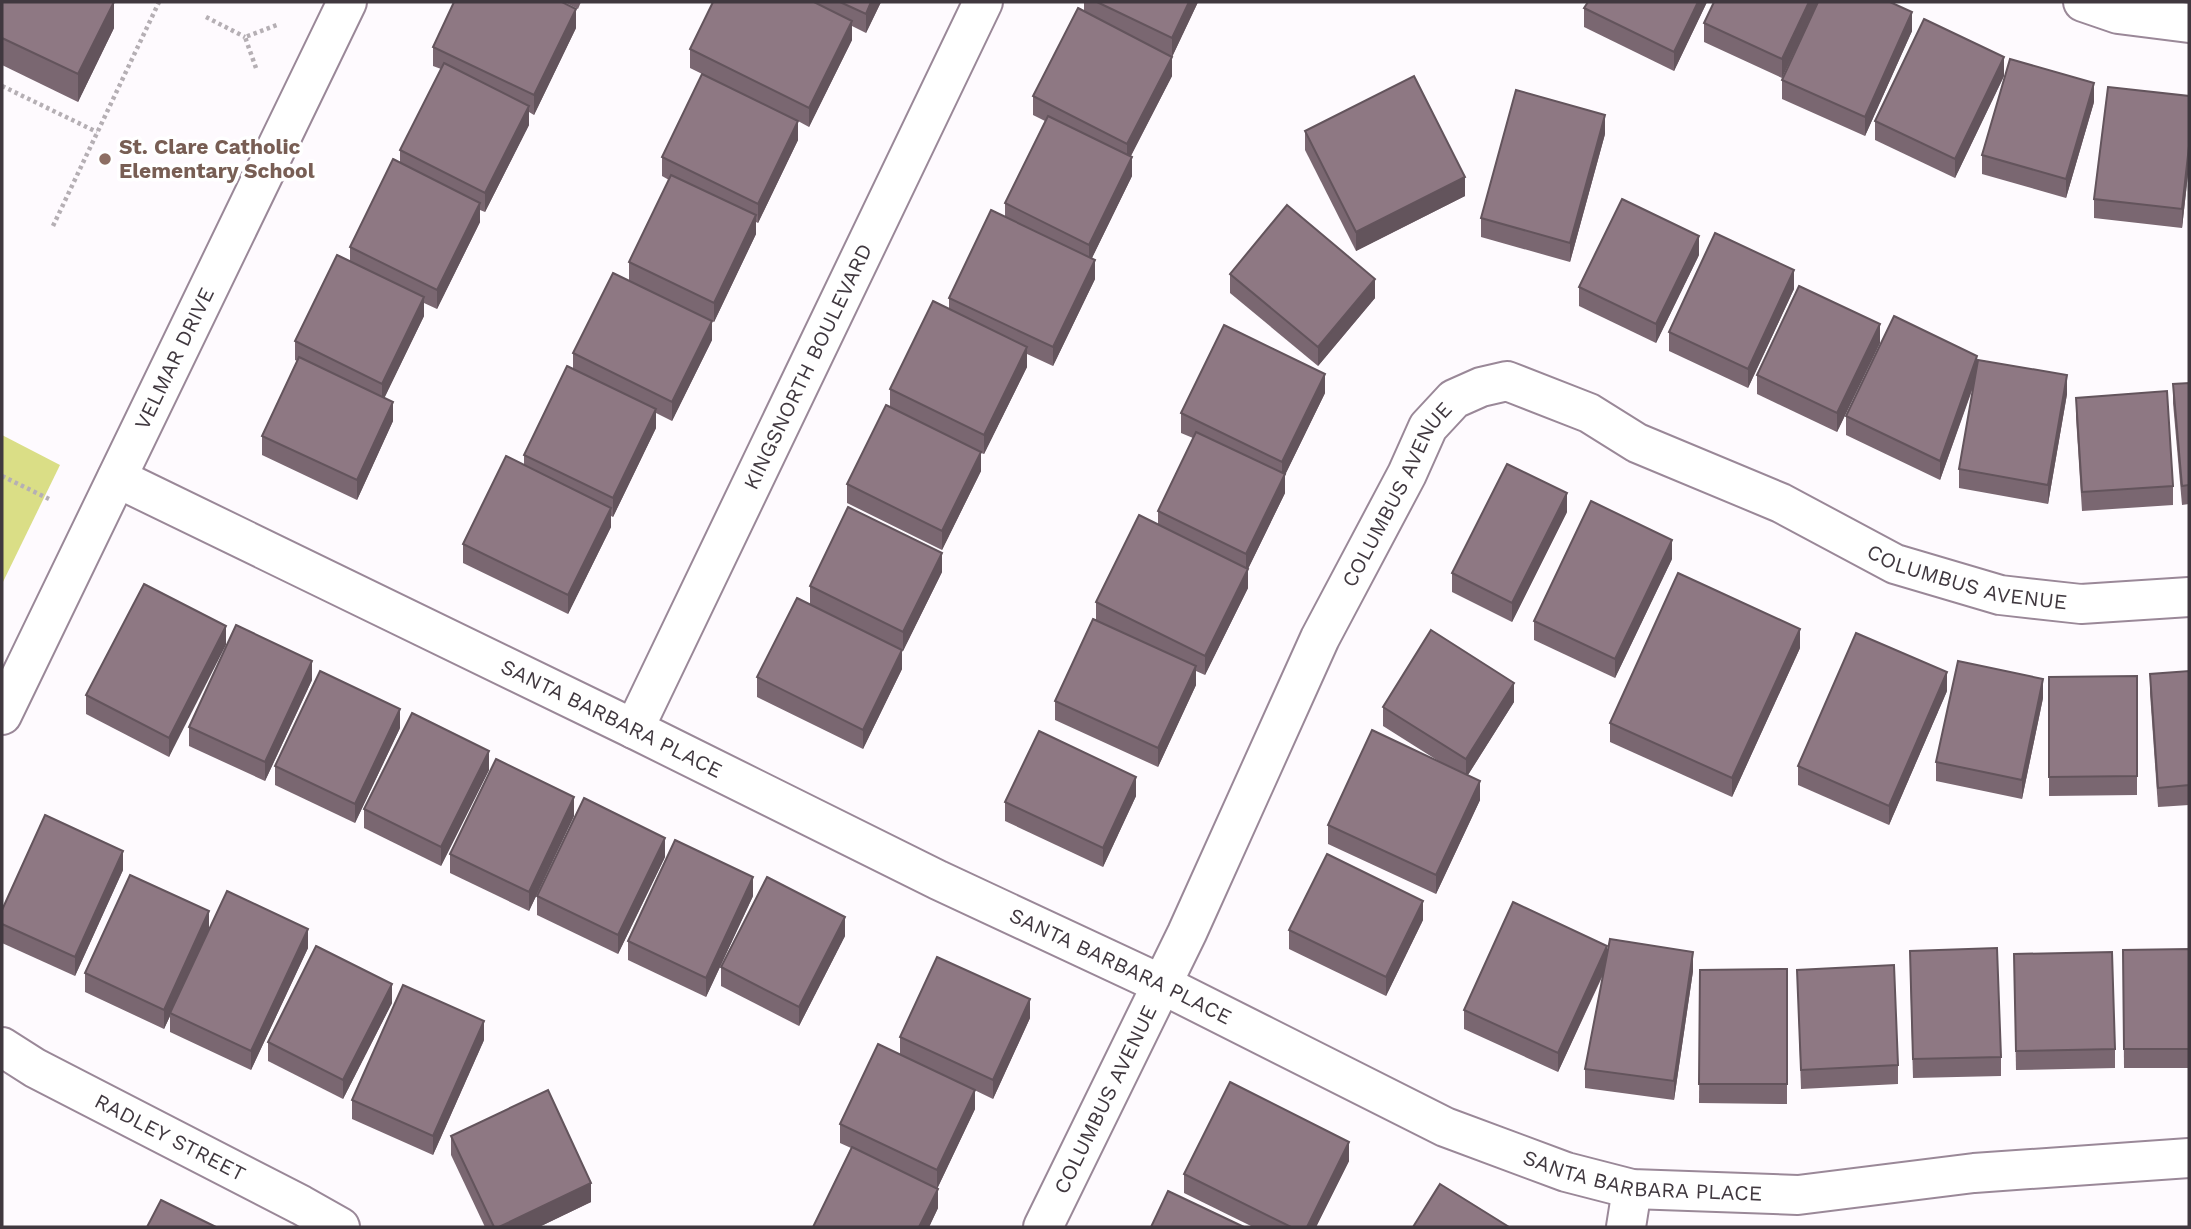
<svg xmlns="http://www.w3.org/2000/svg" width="2191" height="1229" viewBox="0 0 2191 1229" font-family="'Work Sans',sans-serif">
	<rect width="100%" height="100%" fill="#fefafe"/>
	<!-- green -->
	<path fill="#dade86" d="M2 435 60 465 2 584Z"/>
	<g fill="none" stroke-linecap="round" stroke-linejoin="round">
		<!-- street casing -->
		<g stroke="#9a8898" stroke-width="42">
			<g id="street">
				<path d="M2083 2 2118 14 2189 23"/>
				<path id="s1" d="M117 478 634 729 938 880 1163 985 1445 1127 1566 1172 1632 1189 1798 1195 1974 1173 2189 1158"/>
				<path id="s2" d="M2 715 347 2"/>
				<path id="s3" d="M634 729 983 2"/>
				<path id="s4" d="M2 1047 35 1068 301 1205 340 1227"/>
				<path id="s5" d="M1043 1227 1187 933 1320 638 1407 474 1428 427 1454 399 1481 387 1507 381 1589 413 1637 443 1781 503 1895 564 2000 595 2081 604 2189 597"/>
				<path d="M1626 1227 1632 1189"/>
			</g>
		</g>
		<!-- path -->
		<g stroke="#b5afb4" stroke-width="4.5" stroke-dasharray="3.5 3.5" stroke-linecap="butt">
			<path d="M206 17 245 37"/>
			<path d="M256 68 245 37 277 25"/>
			<path d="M2 86 97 132"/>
			<path d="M53 226 159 2"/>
			<path d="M2 476 49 499"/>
		</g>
		<!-- street -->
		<use href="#street" stroke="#fff" stroke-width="38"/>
	</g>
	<!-- wall -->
	<g fill="#7a6771">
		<path d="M2 2H114V28L78 102 2 65Z"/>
		<path d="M564 2H581L578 9Z"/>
		<path d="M713 2H881L866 33 852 26V40L809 127 798 121V140L758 223 756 222V234L714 322 684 308 712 340 672 421 656 413V428L613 517 611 516V527L568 614 463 563V544L524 465V455L573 369V353L629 281V262L669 180 662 176V157L753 99 690 68V49Z"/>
		<path d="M1084 2H1198L1172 57 1164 53 1172 76 1131 156 1132 176 1092 258 1095 279 1053 366 1027 354V367L984 454 981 453V471L942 550 847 503V484L890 407V389L949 309V298L1005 217V203L1045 121 1033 115V96L1084 12Z"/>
		<path d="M1588 2H1707L1674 71 1584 27V8Z"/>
		<path d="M1704 23 1912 31 1865 136 1782 99V80L1801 38 1782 78 1704 42Z"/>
		<path d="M576 28 534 115 529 112V125L485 212 480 210V222L437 309 424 303V316L384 398 393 421 357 500 262 455V436L297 361 295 360V341L350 261V247L400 163V150L441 69 433 66V47Z"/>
		<path d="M2004 76 1955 178 1875 140V121Z"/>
		<path d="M2189 96V165L2182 228 2094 218V199Z"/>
		<path d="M2094 102 2066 198 1982 174V155Z"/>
		<path d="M1305 131 1465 196 1356 251 1305 150Z"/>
		<path d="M1605 134 1570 262 1481 237V218Z"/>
		<path d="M1699 255 1656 343 1579 306V287Z"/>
		<path d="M1230 274 1375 298 1318 366 1230 293Z"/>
		<path d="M1794 289 1748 388 1669 351V332Z"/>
		<path d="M1880 343 1837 432 1757 394V375Z"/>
		<path d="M1977 365 2067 394 2048 504 1959 488V469L1974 385 1940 480 1846 435V416Z"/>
		<path d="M2189 383V504L2182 505 2173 403V384Z"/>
		<path d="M1325 393 1285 475V493L1248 569V588L1205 675 1196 671V685L1158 767 1055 720V701L1096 620V602L1158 524V511L1193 438 1181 433V413Z"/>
		<path d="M2076 398 2173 486V505L2082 511 2076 417Z"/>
		<path d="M1567 512 1512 622 1452 592V573Z"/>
		<path d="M1672 559 1615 678 1534 640V621Z"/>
		<path d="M942 572 903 651 902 650V669L863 749 757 697V677L810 604V586Z"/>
		<path d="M226 626 169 757 86 714V695Z"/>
		<path d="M1800 648 1732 797 1610 742V723Z"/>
		<path d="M2189 671V805L2158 807 2150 693V674Z"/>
		<path d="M2137 676V795L2049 796V677Z"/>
		<path d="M312 680 265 781 189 746V727Z"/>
		<path d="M1947 691 1889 825 1798 785V766Z"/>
		<path d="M2043 698 2022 799 1936 781V762Z"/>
		<path d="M1514 702 1468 775 1480 800 1436 894 1328 844V825L1440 762 1383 726V707Z"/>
		<path d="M400 728 355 823 275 785V766Z"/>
		<path d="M489 770 441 866 364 828V809Z"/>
		<path d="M1136 796 1103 867 1005 821V802Z"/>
		<path d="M574 816 529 911 450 873V854Z"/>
		<path d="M665 857 618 954 537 915V896Z"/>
		<path d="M123 870 75 976 2 943V910Z"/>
		<path d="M753 896 706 997 628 960V941Z"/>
		<path d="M1423 920 1386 996 1289 949V930Z"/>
		<path d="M209 928 308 948 251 1070 170 1032V1016L164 1029 85 992V973Z"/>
		<path d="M845 936 799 1026 721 986V967Z"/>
		<path d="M2189 949V1068H2124L2123 950Z"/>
		<path d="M1607 954 1693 971 1674 1100 1585 1088V1069L1604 973 1558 1072 1464 1029V1010Z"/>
		<path d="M2014 954 2115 1049V1068L2016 1070Z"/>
		<path d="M1787 969V1104L1699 1103 1700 970Z"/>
		<path d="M1797 970 1898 1065V1084L1801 1089Z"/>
		<path d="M1910 970 2001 1057V1076L1913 1078Z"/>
		<path d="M392 1003 343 1099 268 1061V1042Z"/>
		<path d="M1030 1018 993 1099 964 1085 975 1109 937 1189 938 1208 929 1227H813L851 1148 840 1143V1124L900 1055V1037Z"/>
		<path d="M484 1040 433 1155 352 1119V1100Z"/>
		<path d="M451 1136 591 1202 539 1227H485L451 1155Z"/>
		<path d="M1349 1161 1316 1227H1253L1184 1193V1174Z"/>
	</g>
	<!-- shaded-wall -->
	<g fill="#63545c">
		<path d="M114 2V28L78 102V74Z"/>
		<path d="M871 2H881L866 33V14Z"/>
		<path d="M1189 2H1198L1172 57V38Z"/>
		<path d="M1698 2H1707L1674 71V52Z"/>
		<path d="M1809 2H1818L1782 78V59Z"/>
		<path d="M576 9V28L534 115V95Z"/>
		<path d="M1912 12V31L1865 136V117Z"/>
		<path d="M852 21V40L809 127V108Z"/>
		<path d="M1172 57V76L1127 163V144Z"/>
		<path d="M2004 57V76L1955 178V159Z"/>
		<path d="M2094 83V102L2066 198V179Z"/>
		<path d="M529 106V125L485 212V193Z"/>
		<path d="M1605 115V134L1570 262V243Z"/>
		<path d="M798 121V140L758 223V204Z"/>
		<path d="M2189 146V165L2182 228V209Z"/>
		<path d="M1132 157V176L1089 264V245Z"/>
		<path d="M1465 177V196L1356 251V232Z"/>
		<path d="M480 203V222L437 309V290Z"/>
		<path d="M756 215V234L714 322V303Z"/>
		<path d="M1699 236V255L1656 343V324Z"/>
		<path d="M1095 260V279L1053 366V347Z"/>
		<path d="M1794 270V289L1748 388V369Z"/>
		<path d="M1375 279V298L1318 366V347Z"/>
		<path d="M424 297V316L382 403V384Z"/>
		<path d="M712 321V340L672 421V402Z"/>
		<path d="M1880 324V343L1837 432V413Z"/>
		<path d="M1027 347V367L984 454V435Z"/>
		<path d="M1977 356V375L1940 480V461Z"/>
		<path d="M1325 374V393L1285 475V493L1246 573 1248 569V588L1205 675V656L1246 573V554L1282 481V462Z"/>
		<path d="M2067 375V394L2048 504V485Z"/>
		<path d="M393 402V421L357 500V480Z"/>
		<path d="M656 409V428L613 517V498Z"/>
		<path d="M981 452V471L942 550V531Z"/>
		<path d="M1567 493V512L1512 622V603Z"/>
		<path d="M611 508V527L568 614V595Z"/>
		<path d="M1672 540V559L1615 678V659Z"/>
		<path d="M942 553V572L903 651V632Z"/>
		<path d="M226 626V645L169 757V738Z"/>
		<path d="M1800 629V648L1732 797V778Z"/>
		<path d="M902 650V669L863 749V730Z"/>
		<path d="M312 661V680L265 781V762Z"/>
		<path d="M1196 666V685L1158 767V748Z"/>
		<path d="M1947 672V691L1889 825V806Z"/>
		<path d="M2043 679V698L2022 799V780Z"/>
		<path d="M1514 683V702L1466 778V759Z"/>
		<path d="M400 709V728L355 823V804Z"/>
		<path d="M489 751V770L441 866V847Z"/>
		<path d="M1136 777V796L1103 867V848Z"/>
		<path d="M1480 781V800L1436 894V875Z"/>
		<path d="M574 797V816L529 911V892Z"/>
		<path d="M665 838V857L618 954V935Z"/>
		<path d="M123 851V870L75 976V957Z"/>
		<path d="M753 877V896L706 997V978Z"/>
		<path d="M1423 901V920L1386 996V977Z"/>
		<path d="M209 911V930L170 1013V1016L164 1029V1010Z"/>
		<path d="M845 917V936L799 1026V1007Z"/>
		<path d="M308 929V948L251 1070V1051Z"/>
		<path d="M1607 946V965L1558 1072V1053Z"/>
		<path d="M1693 952V971L1674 1100V1081Z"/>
		<path d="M392 984V1003L343 1099V1080Z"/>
		<path d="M1030 999V1018L993 1099V1080Z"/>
		<path d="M484 1021V1040L433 1155V1136Z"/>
		<path d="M975 1090V1109L937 1189V1170Z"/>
		<path d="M1349 1142V1161L1316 1227H1307Z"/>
		<path d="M591 1183V1202L539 1227H499Z"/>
		<path d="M938 1189V1208L929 1227H919Z"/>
	</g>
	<!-- building -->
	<g fill="#8e7883" stroke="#63545c" stroke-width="2">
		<path d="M2 2H114L78 74 2 38Z"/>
		<path d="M454 2H562L576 9 534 95 433 47Z"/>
		<path d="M713 2H814L852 21 809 108 690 49Z"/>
		<path d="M840 2H871L866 14Z"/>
		<path d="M1097 2H1189L1172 38Z"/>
		<path d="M1588 2H1698L1674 52 1584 8Z"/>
		<path d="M1714 2H1809L1782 59 1704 23Z"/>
		<path d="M1818 2H1890L1912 12 1865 117 1782 80Z"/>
		<path d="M1078 8 1172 57 1127 144 1033 96Z"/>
		<path d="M1924 19 2004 57 1955 159 1875 121Z"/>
		<path d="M2010 59 2094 83 2066 179 1982 155Z"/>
		<path d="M444 63 529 106 485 193 400 150Z"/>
		<path d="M702 74 798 121 758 204 662 157Z"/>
		<path d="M1414 76 1465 177 1356 232 1305 131Z"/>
		<path d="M2108 87 2189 96V146L2182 209 2094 199Z"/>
		<path d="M1516 90 1605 115 1570 243 1481 218Z"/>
		<path d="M1048 116 1132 157 1089 245 1005 203Z"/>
		<path d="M393 159 480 203 437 290 350 247Z"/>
		<path d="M671 175 756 215 714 303 629 262Z"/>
		<path d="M1622 199 1699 236 1656 324 1579 287Z"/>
		<path d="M1287 205 1375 279 1318 347 1230 274Z"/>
		<path d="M991 210 1095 260 1053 347 949 298Z"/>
		<path d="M1715 233 1794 270 1748 369 1669 332Z"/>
		<path d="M337 255 424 297 382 384 295 341Z"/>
		<path d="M613 273 712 321 672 402 573 353Z"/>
		<path d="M1799 286 1880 324 1837 413 1757 375Z"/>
		<path d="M933 301 1027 347 984 435 890 389Z"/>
		<path d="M1894 316 1977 356 1940 461 1846 416Z"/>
		<path d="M1224 325 1325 374 1282 462 1181 413Z"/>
		<path d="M299 357 393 402 357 480 262 436Z"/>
		<path d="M1978 360 2067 375 2048 485 1959 469Z"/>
		<path d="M567 366 656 409 613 498 524 455Z"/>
		<path d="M2189 383V485L2182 486 2173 384Z"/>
		<path d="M2167 391 2173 486 2082 492 2076 398Z"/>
		<path d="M886 405 981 452 942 531 847 484Z"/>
		<path d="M1196 432 1285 474 1246 554 1158 511Z"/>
		<path d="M506 456 611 508 568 595 463 544Z"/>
		<path d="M1507 464 1567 493 1512 603 1452 573Z"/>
		<path d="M1591 501 1672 540 1615 659 1534 621Z"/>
		<path d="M848 507 942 553 903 632 810 586Z"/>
		<path d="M1139 515 1248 569 1205 656 1096 602Z"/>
		<path d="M1678 573 1800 629 1732 778 1610 723Z"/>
		<path d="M144 584 226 626 169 738 86 695Z"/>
		<path d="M797 598 902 650 863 730 757 677Z"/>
		<path d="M1093 619 1196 666 1158 748 1055 701Z"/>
		<path d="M236 625 312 661 265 762 189 727Z"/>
		<path d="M1431 630 1514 683 1466 759 1383 707Z"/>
		<path d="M1856 633 1947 672 1889 806 1798 766Z"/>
		<path d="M1958 661 2043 679 2022 780 1936 762Z"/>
		<path d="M320 671 400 709 355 804 275 766Z"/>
		<path d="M2189 671V785L2158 788 2150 674Z"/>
		<path d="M2137 676V776L2049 777V677Z"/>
		<path d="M412 713 489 751 441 847 364 809Z"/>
		<path d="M1372 730 1480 781 1436 875 1328 825Z"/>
		<path d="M1039 731 1136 777 1103 848 1005 802Z"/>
		<path d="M496 759 574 797 529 892 450 854Z"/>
		<path d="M584 798 665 838 618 935 537 896Z"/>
		<path d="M45 815 123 851 75 957 2 924V910Z"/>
		<path d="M675 840 753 877 706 978 628 941Z"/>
		<path d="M1327 854 1423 901 1386 977 1289 930Z"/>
		<path d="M130 875 209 911 164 1010 85 973Z"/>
		<path d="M767 877 845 917 799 1007 721 967Z"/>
		<path d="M227 891 308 929 251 1051 170 1013Z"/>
		<path d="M1513 902 1607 946 1558 1053 1464 1010Z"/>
		<path d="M1610 939 1693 952 1674 1081 1585 1069Z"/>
		<path d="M316 946 392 984 343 1080 268 1042Z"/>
		<path d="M1997 948 2001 1057 1913 1059 1910 951Z"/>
		<path d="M2189 949V1049H2124L2123 950Z"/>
		<path d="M2112 952 2115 1049 2016 1051 2014 954Z"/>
		<path d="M937 957 1030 999 993 1080 900 1037Z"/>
		<path d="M1894 965 1898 1065 1801 1070 1797 970Z"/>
		<path d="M1787 969V1084H1699L1700 970Z"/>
		<path d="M403 985 484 1021 433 1136 352 1100Z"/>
		<path d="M878 1044 975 1090 937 1170 840 1124Z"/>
		<path d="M1230 1082 1349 1142 1307 1227H1291L1184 1174Z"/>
		<path d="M548 1090 591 1183 499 1227H494L451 1136Z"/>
		<path d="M852 1147 938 1189 919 1227H813Z"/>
		<path d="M1440 1184 1509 1227H1413Z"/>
		<path d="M1168 1191 1244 1227H1151Z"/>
		<path d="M161 1200 216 1227H147Z"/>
	</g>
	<!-- markers -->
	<circle fill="#8d6e63" stroke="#fff" stroke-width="2.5" cx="105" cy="159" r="7"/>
	<g text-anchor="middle" stroke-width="7" stroke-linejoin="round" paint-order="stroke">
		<!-- education labels -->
		<g font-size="21" font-weight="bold" fill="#785e54" stroke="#fff" text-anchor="start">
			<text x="119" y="154">St. Clare Catholic<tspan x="119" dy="24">Elementary School</tspan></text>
		</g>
		<!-- street labels -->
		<g font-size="21" fill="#40383f" stroke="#fff">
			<text dy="7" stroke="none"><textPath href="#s2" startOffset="396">VELMAR DRIVE</textPath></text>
			<text dy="7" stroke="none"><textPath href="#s3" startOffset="402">KINGSNORTH BOULEVARD</textPath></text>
			<text dy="7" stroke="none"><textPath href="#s5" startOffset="814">COLUMBUS AVENUE</textPath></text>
			<text dy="7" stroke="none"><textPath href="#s5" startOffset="1486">COLUMBUS AVENUE</textPath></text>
			<text dy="7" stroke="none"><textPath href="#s1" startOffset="550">SANTA BARBARA PLACE</textPath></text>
			<text dy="7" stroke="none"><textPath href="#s1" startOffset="1116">SANTA BARBARA PLACE</textPath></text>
			<text dy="7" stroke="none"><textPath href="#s5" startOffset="142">COLUMBUS AVENUE</textPath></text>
			<text dy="7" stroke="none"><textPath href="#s4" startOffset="191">RADLEY STREET</textPath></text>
			<text dy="7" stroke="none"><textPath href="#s1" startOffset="1684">SANTA BARBARA PLACE</textPath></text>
		</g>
	</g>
	<!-- border -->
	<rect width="2191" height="1229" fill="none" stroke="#40383f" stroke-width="7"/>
</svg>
